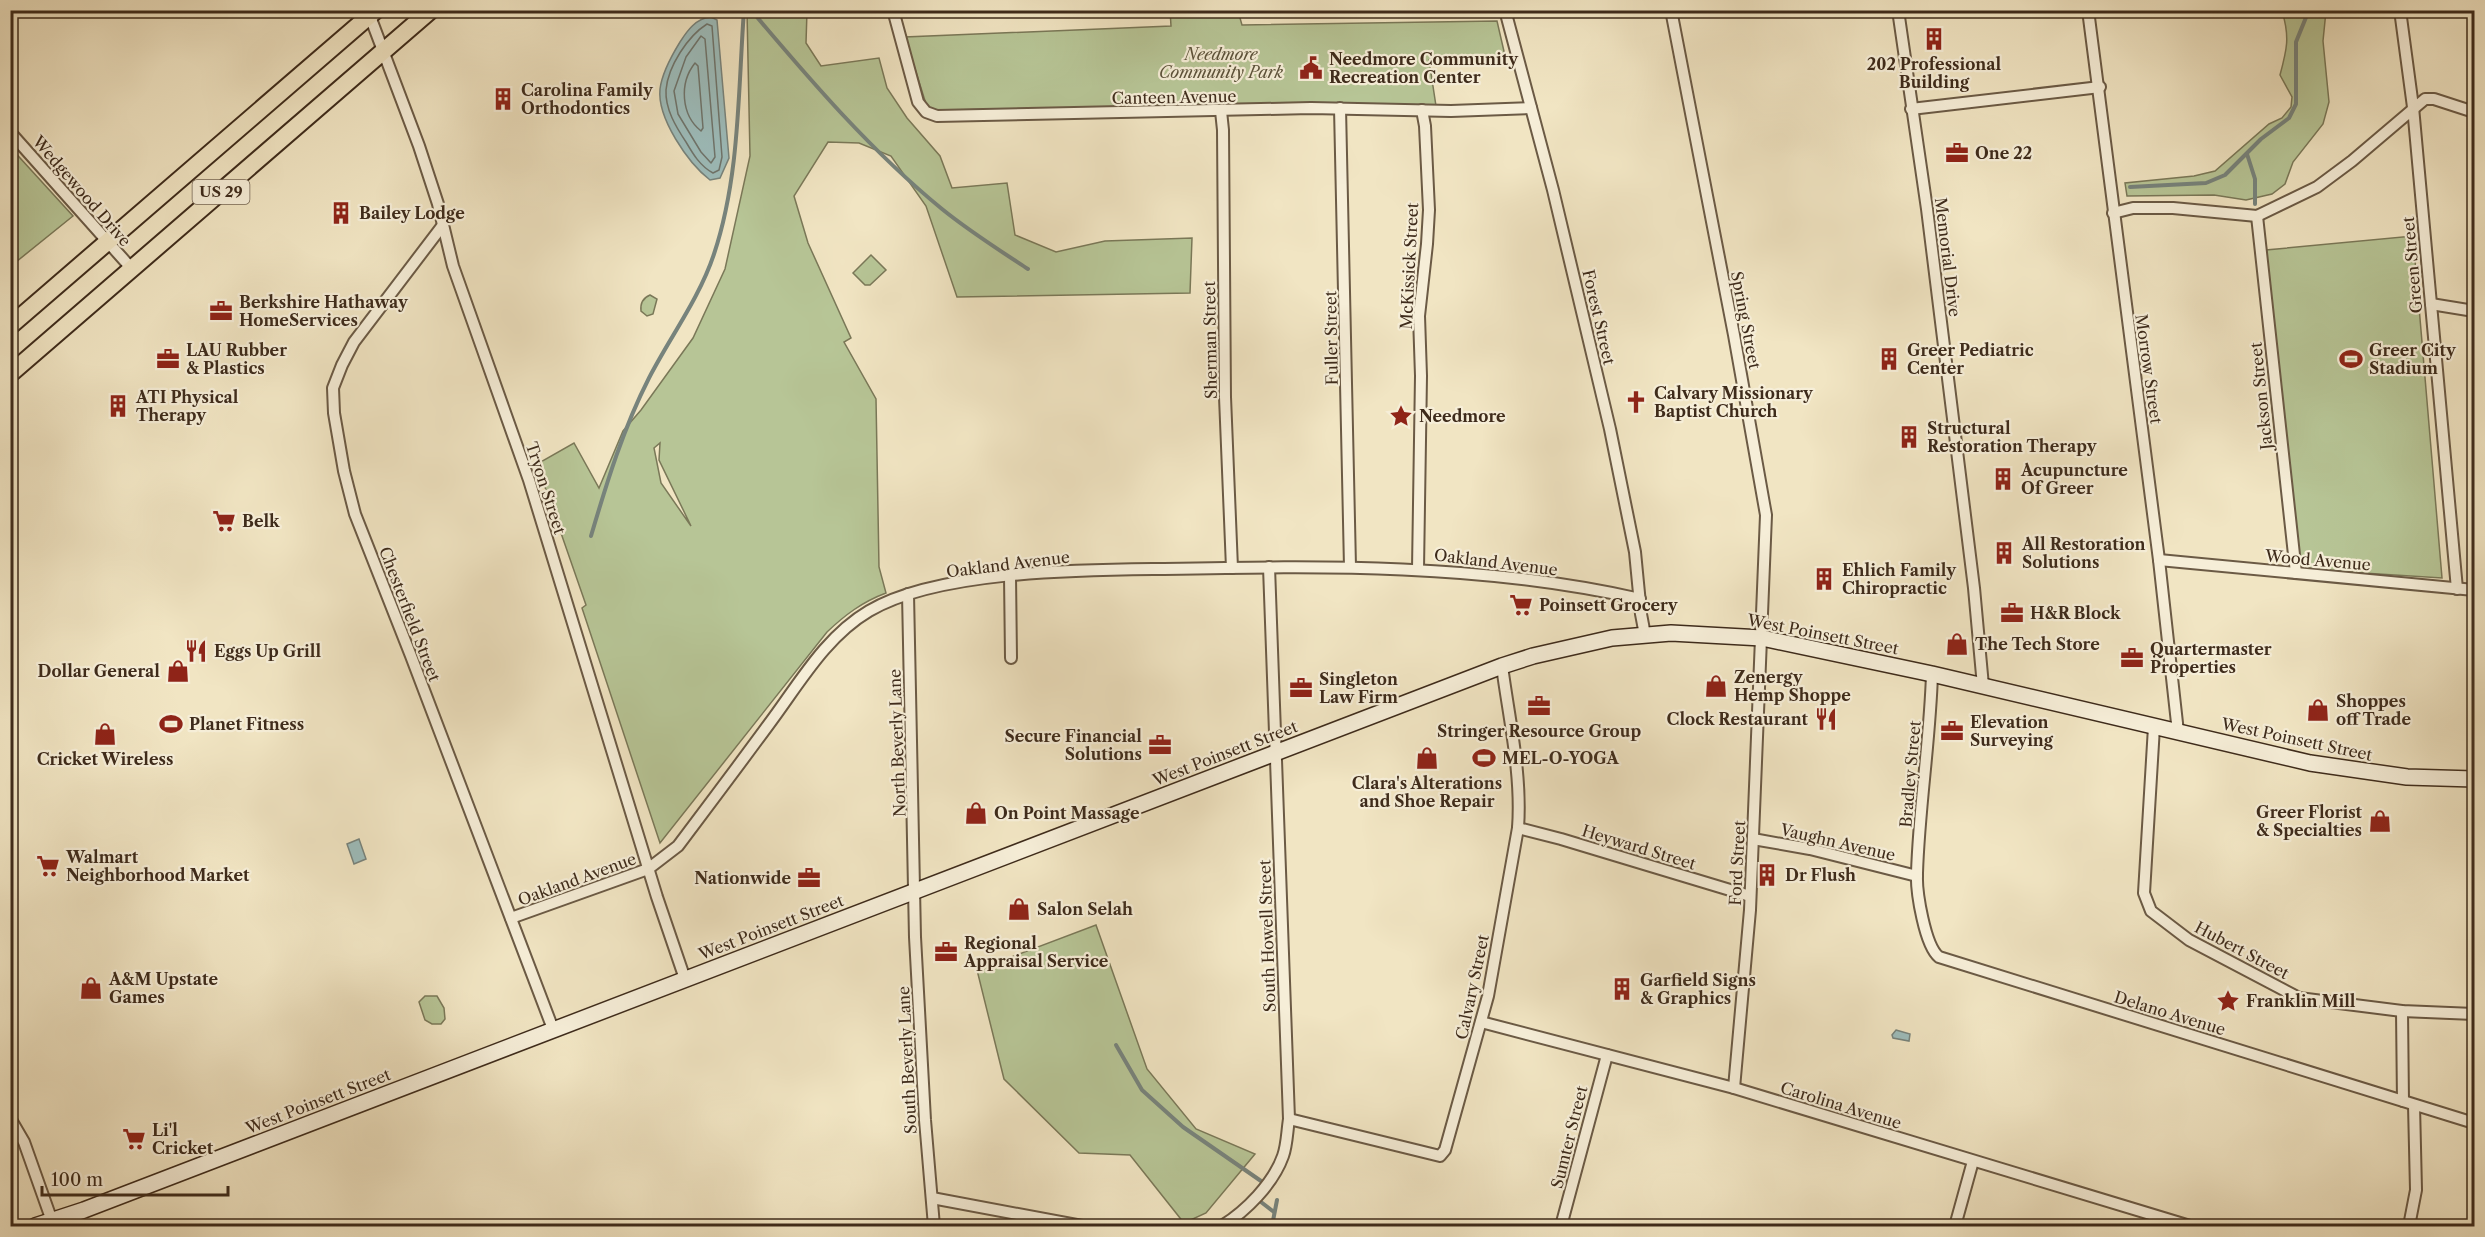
<svg xmlns="http://www.w3.org/2000/svg" width="2485" height="1237" viewBox="0 0 2485 1237" font-family="'Libre Caslon Text',serif">
	<rect width="100%" height="100%" fill="#f1e5c3"/>
	<filter id="stains"><feTurbulence type="fractalNoise" baseFrequency=".00333" numOctaves="4"/><feColorMatrix values="0 0 0 0 .2 0 0 0 0 .09 0 0 0 0 .02 0 0 0 .5 -.17"/></filter>
	<radialGradient id="worn" r=".72"><stop offset=".6" stop-color="#630" stop-opacity="0"/><stop offset="1" stop-color="#630" stop-opacity=".3"/></radialGradient>
	<!-- green -->
	<g fill="#b7c596" stroke="#7a7858" stroke-width="1.5" fill-rule="evenodd">
		<path d="M1170 10 1238 11 1242 25 1497 21 1506 60H1429L1436 106 932 110 926 104 905 37 1171 26Z"/>
		<path d="M747 11H807L806 43 821 66 879 58 887 88 907 118 940 156 952 188 1007 183 1015 235 1056 252 1105 241 1192 238 1190 293 957 297 926 206 891 156 859 143 828 142 794 196 808 243 851 338 844 342 876 399 879 567 886 593C862 602 845 615 827 632L660 843 582 608 586 605 537 464 574 443 599 488 623 431 641 410 693 338 725 269 750 156ZM660 443 659 460 691 526 661 483 654 448Z"/>
		<path d="M2282 11H2326L2323 41 2329 102 2323 124 2293 162 2285 184 2272 194 2246 200 2214 195 2127 196 2125 183 2194 176 2215 171 2269 124 2282 118 2291 107 2292 97 2280 75C2287 49 2290 37 2282 11Z"/>
		<path d="M10 147 73 216 11 266H10Z"/>
		<path d="M2413 236 2442 578 2300 569 2266 250Z"/>
		<path d="M871 255 886 270 870 285H865L853 273Z"/>
		<path d="M650 295 657 299 653 314 647 316 641 311C640 303 643 298 650 295Z"/>
		<path d="M1096 925 1147 1069 1196 1129 1255 1154 1206 1213 1184 1223 1130 1155 1079 1153 1004 1079 977 970Z"/>
		<path d="M425 996H437L444 1008 445 1019 441 1024H432L425 1020 419 1002Z"/>
	</g>
	<!-- water -->
	<g fill="#9dbdbc" stroke="#77837c" stroke-width="1.5">
		<path d="M711 17 717 20 729 158 720 178 710 180C688 163 657 118 660 89 662 73 672 55 680 42 687 31 696 18 711 17Z"/>
		<path d="M359 839 366 859 354 864 347 844Z"/>
		<path d="M1896 1030 1910 1034 1909 1041 1893 1038 1892 1035Z"/>
	</g>
	<g fill="none" stroke-linecap="round" stroke-linejoin="round">
		<!-- shore -->
		<g stroke="#6e746c" stroke-width="1.5">
			<path d="M707 24 712 26 722 157 719 170 713 173C700 166 693 154 686 142 676 127 665 109 666 90 668 66 688 36 707 24Z"/>
			<path d="M701 36 705 39 715 157 711 163 701 152 678 114 674 91 686 57Z"/>
			<path d="M695 63 698 66 703 128 701 131C681 115 679 83 695 63Z"/>
		</g>
		<!-- stream -->
		<g stroke="#77837c" stroke-width="4">
			<path d="M751 10C810 80 871 151 942 209 969 231 999 250 1028 269"/>
			<path d="M2247 154 2255 179V204"/>
			<path d="M2130 187 2206 183 2225 175 2261 139 2289 118 2296 104V42L2309 10"/>
			<path d="M591 536C607 482 623 429 649 378 670 337 699 299 714 254 740 176 738 91 744 10"/>
			<path d="M1116 1045 1142 1090 1183 1127 1261 1181"/>
			<path d="M1261 1202 1274 1212"/>
			<path d="M1272 1226 1277 1200"/>
		</g>
		<!-- minor casing -->
		<g stroke="#6b5a45" stroke-width="14">
			<g id="minor">
				<path d="M893 10 918 102 926 112 937 116 1311 108 1451 111 1531 108"/>
				<path d="M1505 10 1553 190 1610 429 1635 552 1641 614 1645 635"/>
				<path d="M1671 10 1734 335 1766 515 1750 910 1734 1088"/>
				<path d="M1898 10 1927 209 1974 588 1983 686"/>
				<path d="M2088 10 2159 560 2178 732"/>
				<path d="M2400 10 2413 107 2457 589"/>
				<path d="M368 11 419 146 438 204 453 266 529 480 657 897 685 979"/>
				<path d="M1340 108 1350 567"/>
				<path d="M1911 109 2100 87"/>
				<path d="M1221 111 1223 130 1225 397 1232 568"/>
				<path d="M10 132 132 269"/>
				<path d="M2113 213 2133 208H2173L2257 216 2317 187 2352 161 2425 99H2434L2474 112"/>
				<path d="M2257 216 2296 573"/>
				<path d="M443 225 354 342 342 365 333 388 334 413 344 471 355 514 411 656 553 1029"/>
				<path d="M2431 304 2474 311"/>
				<path d="M2159 560 2474 590"/>
				<path d="M1418 569 1421 376 1419 316 1427 244 1429 210 1425 126 1422 110"/>
				<path d="M1010 576 1011 658"/>
				<path d="M908 594 915 937 925 1120 934 1226"/>
				<path d="M1932 674C1930 741 1919 807 1917 873 1916 892 1925 946 1939 957L2474 1123"/>
				<path d="M2154 727 2144 893 2151 911 2189 940 2299 998 2402 1011 2474 1014"/>
				<path d="M1518 828 1561 839 1750 896"/>
				<path d="M1753 839 1810 849 1917 876"/>
				<path d="M511 918 648 869 678 846C708 806 739 765 769 724 799 684 825 637 869 611 938 570 1083 570 1163 569 1324 566 1481 563 1640 599"/>
				<path d="M2402 1011 2403 1101"/>
				<path d="M1481 1022 1734 1088 2190 1226"/>
				<path d="M10 1118 24 1142 52 1221"/>
				<path d="M1289 1119 1440 1156 1445 1150 1488 996 1518 828C1522 774 1509 719 1502 666"/>
				<path d="M932 1198 1082 1226"/>
				<path d="M1222 1226C1246 1211 1273 1184 1283 1156 1287 1145 1287 1132 1289 1119L1269 567"/>
				<path d="M1561 1226 1607 1055"/>
				<path d="M1955 1226 1973 1161"/>
				<path d="M2409 1226 2416 1190 2414 1105"/>
			</g>
		</g>
		<!-- secondary casing -->
		<g stroke="#3e2b1b" stroke-width="18">
			<path id="secondary" d="M35 1226 84 1210 1502 666 1533 656 1612 638 1671 633 1762 638 1932 674 2310 763 2407 777 2474 779"/>
		</g>
		<!-- primary casing -->
		<g stroke="#3e2b1b" stroke-width="20">
			<g id="primary">
				<path d="M10 326 376 10"/>
				<path d="M10 374 431 10"/>
			</g>
		</g>
		<!-- minor -->
		<use href="#minor" stroke="#f6eed8" stroke-width="10"/>
		<!-- secondary -->
		<use href="#secondary" stroke="#f6eed8" stroke-width="15"/>
		<!-- primary -->
		<use href="#primary" stroke="#f1e5c3" stroke-width="16"/>
	</g>
	<!-- icons -->
	<defs>
		<g id="building-bare" transform="scale(1.8)"><path d="M-4-6H4V6H1V3H-1V6H-4ZM-2.5-4.3h1.7v1.8h-1.7ZM.8-4.3h1.7v1.8H.8ZM-2.5-1h1.7V.8h-1.7ZM.8-1h1.7V.8H.8Z" fill="#8f2418" stroke="#f6eed8" stroke-width="2.5" paint-order="stroke"/></g>
		<g id="civic-bare" transform="scale(1.8)"><path d="M-.6-6.5H3V-4.5H.6V-3L4-1V1h2V6H-6V1h2V-1L-.6-3ZM-1.2 2.5V6h2.4V2.5Z" fill="#8f2418" stroke="#f6eed8" stroke-width="2.5" paint-order="stroke"/></g>
		<g id="office-bare" transform="scale(1.8)"><path d="M-6-3h4V-5.5h4V-3h4V5H-6ZM-1-4.5V-3h2v-1.5ZM-6 0V1H6V0Z" fill="#8f2418" stroke="#f6eed8" stroke-width="2.5" paint-order="stroke"/></g>
		<g id="stadium-bare" transform="scale(1.8)"><path d="M0-5a6.5 5 0 1 0 0 10a6.5 5 0 1 0 0-10ZM-3.5-1.8h7v3.6h-7Z" fill="#8f2418" stroke="#f6eed8" stroke-width="2.5" paint-order="stroke"/></g>
		<g id="church-bare" transform="scale(1.8)"><path d="M-1.2-6h2.4v3.5h3.3v2.4h-3.3V6h-2.4V-.1h-3.3v-2.4h3.3Z" fill="#8f2418" stroke="#f6eed8" stroke-width="2.5" paint-order="stroke"/></g>
		<g id="sight-bare" transform="scale(1.8)"><path d="M0-6L1.8-2.2L6-1.7L2.9 1.2L3.7 5.4L0 3.3L-3.7 5.4L-2.9 1.2L-6-1.7L-1.8-2.2Z" fill="#8f2418" stroke="#f6eed8" stroke-width="2.5" paint-order="stroke"/></g>
		<g id="supermarket-bare" transform="scale(1.8)"><path d="M-6-5.5h2.5l.6 2H6L4.5 2H-2.5L-4.4-4H-6ZM-1.5 3.2a1.3 1.3 0 1 0 .1 0ZM3 3.2a1.3 1.3 0 1 0 .1 0Z" fill="#8f2418" stroke="#f6eed8" stroke-width="2.5" paint-order="stroke"/></g>
		<g id="shop-bare" transform="scale(1.8)"><path d="M-5-2.5h2.3a2.7 3.5 0 0 1 5.4 0H5L5.5 6h-11ZM-1.5-2.5h3a1.5 2.3 0 0 0-3 0Z" fill="#8f2418" stroke="#f6eed8" stroke-width="2.5" paint-order="stroke"/></g>
		<g id="restaurant-bare" transform="scale(1.8)"><path d="M-5-6h1v4h1v-4h1v4h1v-4h1v5L-1.5 .5V6h-2V.5L-5-1ZM5-6V6H3V1.5H1.5Q1.5-4 5-6Z" fill="#8f2418" stroke="#f6eed8" stroke-width="2.5" paint-order="stroke"/></g>
	</defs>
	<g fill-rule="evenodd">
		<use href="#building-bare" x="1934" y="39"/>
		<use href="#civic-bare" x="1311" y="68"/>
		<use href="#building-bare" x="503" y="99"/>
		<use href="#office-bare" x="1957" y="153"/>
		<use href="#building-bare" x="341" y="213"/>
		<use href="#office-bare" x="221" y="311"/>
		<use href="#office-bare" x="168" y="359"/>
		<use href="#building-bare" x="1889" y="359"/>
		<use href="#stadium-bare" x="2351" y="359"/>
		<use href="#church-bare" x="1636" y="402"/>
		<use href="#building-bare" x="118" y="406"/>
		<use href="#sight-bare" x="1401" y="416"/>
		<use href="#building-bare" x="1909" y="437"/>
		<use href="#building-bare" x="2003" y="479"/>
		<use href="#supermarket-bare" x="224" y="521"/>
		<use href="#building-bare" x="2004" y="553"/>
		<use href="#building-bare" x="1824" y="579"/>
		<use href="#supermarket-bare" x="1521" y="605"/>
		<use href="#office-bare" x="2012" y="613"/>
		<use href="#shop-bare" x="1957" y="644"/>
		<use href="#restaurant-bare" x="196" y="651"/>
		<use href="#office-bare" x="2132" y="658"/>
		<use href="#shop-bare" x="178" y="671"/>
		<use href="#shop-bare" x="1716" y="686"/>
		<use href="#office-bare" x="1301" y="688"/>
		<use href="#office-bare" x="1539" y="706"/>
		<use href="#shop-bare" x="2318" y="710"/>
		<use href="#restaurant-bare" x="1826" y="719"/>
		<use href="#stadium-bare" x="171" y="724"/>
		<use href="#office-bare" x="1952" y="731"/>
		<use href="#shop-bare" x="105" y="734"/>
		<use href="#office-bare" x="1160" y="745"/>
		<use href="#shop-bare" x="1427" y="758"/>
		<use href="#stadium-bare" x="1484" y="758"/>
		<use href="#shop-bare" x="976" y="813"/>
		<use href="#shop-bare" x="2380" y="821"/>
		<use href="#supermarket-bare" x="48" y="866"/>
		<use href="#building-bare" x="1767" y="875"/>
		<use href="#office-bare" x="809" y="878"/>
		<use href="#shop-bare" x="1019" y="909"/>
		<use href="#office-bare" x="946" y="952"/>
		<use href="#shop-bare" x="91" y="988"/>
		<use href="#building-bare" x="1622" y="989"/>
		<use href="#sight-bare" x="2228" y="1001"/>
		<use href="#supermarket-bare" x="134" y="1139"/>
	</g>
	<g text-anchor="middle" stroke-width="4.5" stroke-linejoin="round" paint-order="stroke">
		<!-- shield labels -->
		<rect fill="#f6eed8" stroke="#756654" stroke-width="1.5" x="192.5" y="180" width="57" height="24" rx="4.5"/>
		<g font-size="15" font-weight="bold" fill="#3e2b1b">
			<text x="221" y="197">US 29</text>
		</g>
		<!-- park labels -->
		<g font-size="16" font-style="italic" fill="#5c523a" stroke="#f6eed8">
			<text x="1221" y="60">Needmore<tspan x="1221" dy="18">Community Park</tspan></text>
		</g>
		<!-- poi labels -->
		<g font-size="16" font-weight="bold" fill="#3e2b1b" stroke="#f6eed8" text-anchor="start">
			<text x="1329" y="65">Needmore Community<tspan x="1329" dy="18">Recreation Center</tspan></text>
			<text x="1934" y="70" text-anchor="middle">202 Professional<tspan x="1934" dy="18">Building</tspan></text>
			<text x="521" y="96">Carolina Family<tspan x="521" dy="18">Orthodontics</tspan></text>
			<text x="1975" y="159">One 22</text>
			<text x="359" y="219">Bailey Lodge</text>
			<text x="239" y="308">Berkshire Hathaway<tspan x="239" dy="18">HomeServices</tspan></text>
			<text x="186" y="356">LAU Rubber<tspan x="186" dy="18">&amp; Plastics</tspan></text>
			<text x="1907" y="356">Greer Pediatric<tspan x="1907" dy="18">Center</tspan></text>
			<text x="2369" y="356">Greer City<tspan x="2369" dy="18">Stadium</tspan></text>
			<text x="1654" y="399">Calvary Missionary<tspan x="1654" dy="18">Baptist Church</tspan></text>
			<text x="136" y="403">ATI Physical<tspan x="136" dy="18">Therapy</tspan></text>
			<text x="1419" y="422">Needmore</text>
			<text x="1927" y="434">Structural<tspan x="1927" dy="18">Restoration Therapy</tspan></text>
			<text x="2021" y="476">Acupuncture<tspan x="2021" dy="18">Of Greer</tspan></text>
			<text x="242" y="527">Belk</text>
			<text x="2022" y="550">All Restoration<tspan x="2022" dy="18">Solutions</tspan></text>
			<text x="1842" y="576">Ehlich Family<tspan x="1842" dy="18">Chiropractic</tspan></text>
			<text x="1539" y="611">Poinsett Grocery</text>
			<text x="2030" y="619">H&amp;R Block</text>
			<text x="1975" y="650">The Tech Store</text>
			<text x="2150" y="655">Quartermaster<tspan x="2150" dy="18">Properties</tspan></text>
			<text x="214" y="657">Eggs Up Grill</text>
			<text x="160" y="677" text-anchor="end">Dollar General</text>
			<text x="1734" y="683">Zenergy<tspan x="1734" dy="18">Hemp Shoppe</tspan></text>
			<text x="1319" y="685">Singleton<tspan x="1319" dy="18">Law Firm</tspan></text>
			<text x="2336" y="707">Shoppes<tspan x="2336" dy="18">off Trade</tspan></text>
			<text x="1808" y="725" text-anchor="end">Clock Restaurant</text>
			<text x="1970" y="728">Elevation<tspan x="1970" dy="18">Surveying</tspan></text>
			<text x="189" y="730">Planet Fitness</text>
			<text x="1539" y="737" text-anchor="middle">Stringer Resource Group</text>
			<text x="1142" y="742" text-anchor="end">Secure Financial<tspan x="1142" dy="18">Solutions</tspan></text>
			<text x="1502" y="764">MEL-O-YOGA</text>
			<text x="105" y="765" text-anchor="middle">Cricket Wireless</text>
			<text x="1427" y="789" text-anchor="middle">Clara's Alterations<tspan x="1427" dy="18">and Shoe Repair</tspan></text>
			<text x="2362" y="818" text-anchor="end">Greer Florist<tspan x="2362" dy="18">&amp; Specialties</tspan></text>
			<text x="994" y="819">On Point Massage</text>
			<text x="66" y="863">Walmart<tspan x="66" dy="18">Neighborhood Market</tspan></text>
			<text x="1785" y="881">Dr Flush</text>
			<text x="791" y="884" text-anchor="end">Nationwide</text>
			<text x="1037" y="915">Salon Selah</text>
			<text x="964" y="949">Regional<tspan x="964" dy="18">Appraisal Service</tspan></text>
			<text x="109" y="985">A&amp;M Upstate<tspan x="109" dy="18">Games</tspan></text>
			<text x="1640" y="986">Garfield Signs<tspan x="1640" dy="18">&amp; Graphics</tspan></text>
			<text x="2246" y="1007">Franklin Mill</text>
			<text x="152" y="1136">Li'l<tspan x="152" dy="18">Cricket</tspan></text>
		</g>
		<!-- street labels -->
		<g font-size="16" fill="#3e2b1b" stroke="#f6eed8">
			<text transform="translate(1174 97) rotate(-1)" y="6">Canteen Avenue</text>
			<text transform="translate(82 191) rotate(49)" y="6">Wedgewood Drive</text>
			<text transform="translate(1948 257) rotate(83)" y="6">Memorial Drive</text>
			<text transform="translate(2412 265) rotate(-95)" y="6">Green Street</text>
			<text transform="translate(1409 266) rotate(-87)" y="6">McKissick Street</text>
			<text transform="translate(1599 317) rotate(77)" y="6">Forest Street</text>
			<text transform="translate(1746 320) rotate(79)" y="6">Spring Street</text>
			<text transform="translate(1331 338) rotate(-91)" y="6">Fuller Street</text>
			<text transform="translate(1210 340) rotate(-91)" y="6">Sherman Street</text>
			<text transform="translate(2149 369) rotate(82)" y="6">Morrow Street</text>
			<text transform="translate(2261 396) rotate(-96)" y="6">Jackson Street</text>
			<text transform="translate(546 488) rotate(72)" y="6">Tryon Street</text>
			<text transform="translate(2318 560) rotate(5)" y="6">Wood Avenue</text>
			<text transform="translate(1496 562) rotate(7)" y="6">Oakland Avenue</text>
			<text transform="translate(1008 564) rotate(-7)" y="6">Oakland Avenue</text>
			<text transform="translate(410 614) rotate(69)" y="6">Chesterfield Street</text>
			<text transform="translate(1823 634) rotate(11)" y="6">West Poinsett Street</text>
			<text transform="translate(2297 739) rotate(12)" y="6">West Poinsett Street</text>
			<text transform="translate(897 743) rotate(-92)" y="6">North Beverly Lane</text>
			<text transform="translate(1225 753) rotate(-21)" y="6">West Poinsett Street</text>
			<text transform="translate(1910 774) rotate(-85)" y="6">Bradley Street</text>
			<text transform="translate(1838 842) rotate(13)" y="6">Vaughn Avenue</text>
			<text transform="translate(1639 847) rotate(17)" y="6">Heyward Street</text>
			<text transform="translate(1737 863) rotate(-87)" y="6">Ford Street</text>
			<text transform="translate(577 879) rotate(-20)" y="6">Oakland Avenue</text>
			<text transform="translate(771 927) rotate(-21)" y="6">West Poinsett Street</text>
			<text transform="translate(1267 936) rotate(-92)" y="6">South Howell Street</text>
			<text transform="translate(2242 950) rotate(28)" y="6">Hubert Street</text>
			<text transform="translate(1472 987) rotate(-78)" y="6">Calvary Street</text>
			<text transform="translate(2170 1013) rotate(17)" y="6">Delano Avenue</text>
			<text transform="translate(907 1060) rotate(-93)" y="6">South Beverly Lane</text>
			<text transform="translate(318 1101) rotate(-21)" y="6">West Poinsett Street</text>
			<text transform="translate(1841 1105) rotate(17)" y="6">Carolina Avenue</text>
			<text transform="translate(1569 1137) rotate(-76)" y="6">Sumter Street</text>
		</g>
	</g>
	<!-- margin -->
	<rect width="2485" height="1237" fill="none" stroke="#f1e5c3" stroke-width="36"/>
	<rect x="12" y="12" width="2461" height="1213" fill="none" stroke="#3e2b1b" stroke-width="3"/>
	<rect x="18" y="18" width="2449" height="1201" fill="none" stroke="#3e2b1b" stroke-width="1.5"/>
	<!-- scale -->
	<path d="M42 1186v9h186v-9" fill="none" stroke="#3e2b1b" stroke-width="3"/>
	<text x="51" y="1186" font-size="18" fill="#3e2b1b" stroke="#f6eed8" stroke-width="4.5" paint-order="stroke">100 m</text>
	<rect width="100%" height="100%" filter="url(#stains)"/>
	<rect width="100%" height="100%" fill="url(#worn)"/>
</svg>
